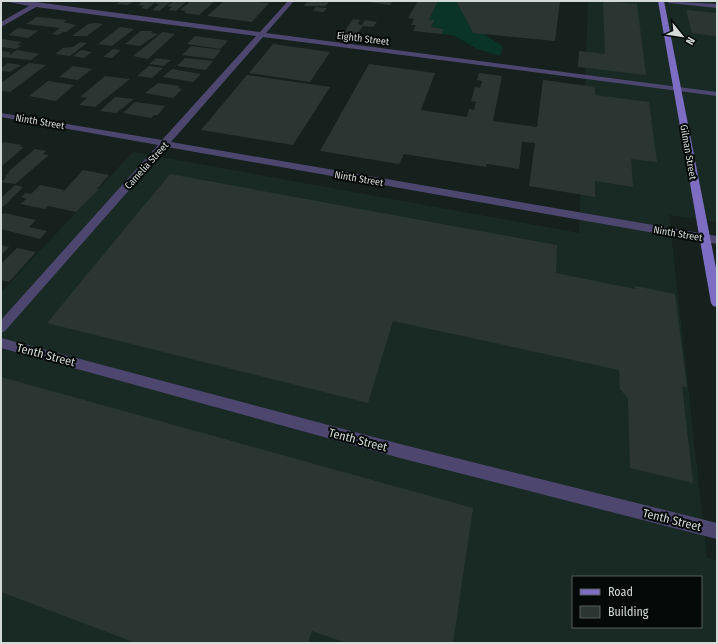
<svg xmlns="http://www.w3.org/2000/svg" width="718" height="644" viewBox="0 0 718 644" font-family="'Fira Sans Condensed',sans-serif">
	<rect width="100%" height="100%" fill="#16201c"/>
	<!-- built -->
	<path fill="#192a24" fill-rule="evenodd" d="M588 1H717V222L669 215 707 558 717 561V643H1V292L133 152 579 233ZM573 577H701V627H573Z"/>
	<!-- green -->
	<path fill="#0a3427" d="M438 1H456L473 33H482L501 45 503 47 500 56 477 49 455 36 442 34 444 29 431 27 434 21 429 20Z"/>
	<!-- building -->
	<g fill="#2b3632">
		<path d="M121 1H134L128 5 117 4Z"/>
		<path d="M143 1H157L147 9 141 8 144 6 138 5Z"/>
		<path d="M158 1H172L159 11 152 10 159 4H155Z"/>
		<path d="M174 1H187L176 11 168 10 172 7 167 6Z"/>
		<path d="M191 1H215L199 15 184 13 186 11 180 10Z"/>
		<path d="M224 1H250L269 3 252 22 207 16Z"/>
		<path d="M308 1H329L326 6H304Z"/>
		<path d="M361 1H393L390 5Z"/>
		<path d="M418 1H438L429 20H434L431 27 444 29 442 34 413 31 416 25H411L414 19 408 18Z"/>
		<path d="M456 1H560L555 41 473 33Z"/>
		<path d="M603 1 637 4 646 75 578 67 579 51 605 54Z"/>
		<path d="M316 7 327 8 324 12 313 11Z"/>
		<path d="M686 10 717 13V41L715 36 692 33Z"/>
		<path d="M37 17 68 20 63 22 76 25 66 32H63L58 35 52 34 60 28 26 24Z"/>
		<path d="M353 19 360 20 358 24 362 25 365 20 377 22 373 27 363 26 356 36 342 35Z"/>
		<path d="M96 23 103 24 87 36H72L88 24Z"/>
		<path d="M120 27 134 29 112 46 98 44Z"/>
		<path d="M18 28 38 31 28 38 8 35Z"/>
		<path d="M141 31H153L151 33 158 34 140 46 125 44Z"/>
		<path d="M163 32 175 34 148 59 133 56Z"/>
		<path d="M195 36 224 40 228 41 220 49 187 44Z"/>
		<path d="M2 39 22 42 17 45H22L16 49 1 47Z"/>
		<path d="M80 42 87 43 70 56 55 54 63 48 73 47Z"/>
		<path d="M273 44 330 52 310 82 249 73Z"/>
		<path d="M191 46 221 50 214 59 182 55Z"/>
		<path d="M113 49 121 50 112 58 103 57Z"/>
		<path d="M17 50 39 54 31 60 1 57V51L11 52 9 54H11Z"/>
		<path d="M81 50 92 52 84 58 73 56Z"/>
		<path d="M156 58 171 60 164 66 149 64Z"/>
		<path d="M185 58 213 61 206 70 177 66Z"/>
		<path d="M8 63 21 65 10 72 1 71V68Z"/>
		<path d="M29 63 46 65 10 92 1 91V83Z"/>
		<path d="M369 64 435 73 421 110 467 117 469 109 474 110 476 102 471 101 475 87 480 88 482 81 477 80 479 73 502 76 493 121 537 127 543 80 595 87V95L649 102 657 162 631 159 633 187 595 181V197L529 186 535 143 522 142 519 169 487 164 486 167 404 154 399 164 320 151Z"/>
		<path d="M73 66 92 69 78 80 59 77Z"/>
		<path d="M149 66 163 68 152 78 137 76Z"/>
		<path d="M172 69 201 74 193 82 163 77Z"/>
		<path d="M247 75 330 87 293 145 201 130Z"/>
		<path d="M105 76 130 79 95 107 79 105 87 98 80 97Z"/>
		<path d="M48 81 74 85 56 101 29 96Z"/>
		<path d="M158 83 180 86 178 88 182 89 173 98 145 93Z"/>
		<path d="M115 97 134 99 116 113 100 111Z"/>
		<path d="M135 102 165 106 158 115H154L151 118 123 113Z"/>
		<path d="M4 142 22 145 20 147H24L1 167V144Z"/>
		<path d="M35 149 46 151 43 154 49 155 15 184 1 182 7 177 5 176 10 172H8Z"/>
		<path d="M83 170 109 175 97 189H99L76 212 48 206 45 209 20 204 27 199 21 197 26 193 31 194 40 185 64 190 63 192Z"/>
		<path d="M170 174 557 245 556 273 635 289V286L675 294 687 387 682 386 693 483 630 468 628 398 620 389 619 370 393 321 368 403 47 323Z"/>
		<path d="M15 185 23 187 3 207 1 206V200L3 198H1Z"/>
		<path d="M4 213 36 220 29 227 47 231 40 239 1 229V215Z"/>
		<path d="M1 245 9 247 1 255Z"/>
		<path d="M17 248 36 252 9 282 1 280V264Z"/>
		<path d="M1 377 473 508 453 643H347L312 631 308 643H136L1 592Z"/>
	</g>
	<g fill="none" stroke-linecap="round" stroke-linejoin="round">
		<!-- minor -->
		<g fill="#4d4770" fill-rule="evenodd">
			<path d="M4 1 36 2 260 32 288 1H294L266 33 717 92V96L263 37 171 142 717 236V244L167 147 5 331 1 333V320L158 145 1 117V113L162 140 256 36 36 7 1 27V22L29 6Z"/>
			<path d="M666 1 717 4V8L669 3Z"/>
			<path d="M1 338 400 444 717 523V539L400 458 1 348Z"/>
		</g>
		<!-- major -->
		<path fill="#7d6ec3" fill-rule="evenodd" d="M658 1H664L717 273V307L713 306 711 303Z"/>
	</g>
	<g text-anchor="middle" stroke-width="4" stroke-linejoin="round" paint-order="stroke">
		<!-- far-street labels -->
		<g font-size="10" fill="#d3dad7" stroke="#050907">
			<text transform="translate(363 38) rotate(7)" y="4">Eighth Street</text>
			<text transform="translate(40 121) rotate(10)" y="4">Ninth Street</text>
			<text transform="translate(689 152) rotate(80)" y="4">Gilman Street</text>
			<text transform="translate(146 165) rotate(-48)" y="4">Camelia Street</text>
			<text transform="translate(359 178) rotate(10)" y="4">Ninth Street</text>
			<text transform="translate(678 233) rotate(10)" y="4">Ninth Street</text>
		</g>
		<!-- street labels -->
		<g font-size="12" fill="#d3dad7" stroke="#050907">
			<text transform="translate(46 355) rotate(15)" y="4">Tenth Street</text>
			<text transform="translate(358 440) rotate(15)" y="4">Tenth Street</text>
			<text transform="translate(672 520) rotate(14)" y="4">Tenth Street</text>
		</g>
	</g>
	<!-- border -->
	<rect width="718" height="644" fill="none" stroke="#d3dad7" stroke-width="4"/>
	<!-- legend -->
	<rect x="572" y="576" width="130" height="52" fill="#050907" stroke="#575d5a"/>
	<rect x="580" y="589" width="20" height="6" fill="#7d6ec3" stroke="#575d5a"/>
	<text x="608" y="596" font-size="12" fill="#d3dad7">Road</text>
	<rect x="580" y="606" width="20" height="12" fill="#2b3632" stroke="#575d5a"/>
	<text x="608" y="616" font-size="12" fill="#d3dad7">Building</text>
	<!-- north arrow -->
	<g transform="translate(682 36) rotate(120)" stroke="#050907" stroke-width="3" paint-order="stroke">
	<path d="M0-3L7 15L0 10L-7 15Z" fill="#d3dad7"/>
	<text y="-6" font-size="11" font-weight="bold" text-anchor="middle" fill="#d3dad7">N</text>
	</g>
</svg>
